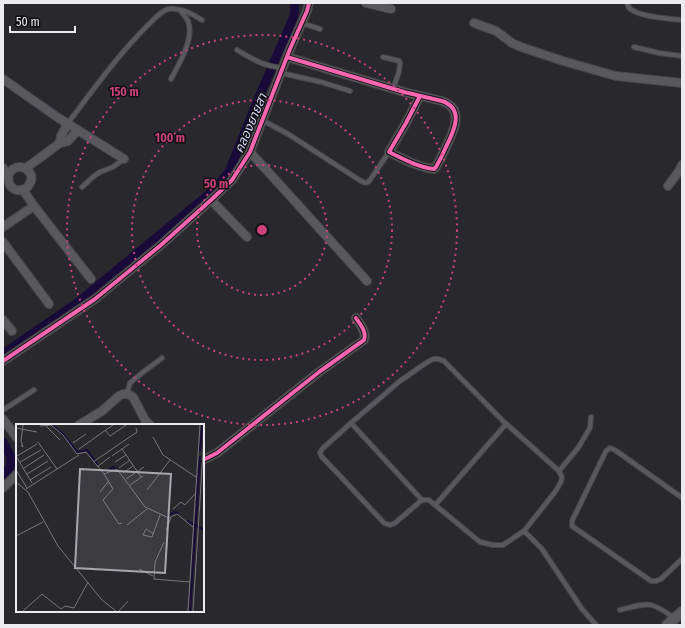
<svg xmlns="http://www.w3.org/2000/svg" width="685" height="628" viewBox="0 0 685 628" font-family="'Fira Sans Condensed','Noto Sans Thai',sans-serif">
	<rect width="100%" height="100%" fill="#29292d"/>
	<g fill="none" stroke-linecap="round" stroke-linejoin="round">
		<!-- canal -->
		<g stroke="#190b39" stroke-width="9">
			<path d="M3 354 77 303 213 191 229 172 259 97 294 16 295 3"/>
			<path d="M3 442 11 457 10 467 3 475"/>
		</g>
		<!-- service casing -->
		<g stroke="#46454a" stroke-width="6">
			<g id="service">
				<path d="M627 3C628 6 629 9 632 10 642 17 670 19 682 20"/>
				<path d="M302 23 320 29"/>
				<path d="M634 47 659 53 682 56"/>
				<path d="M237 50C254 60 263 66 283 68"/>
				<path d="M383 57 399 61 400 63 399 72 393 89"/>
				<path d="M281 73 321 82 350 91"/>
				<path d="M171 79C179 64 195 38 188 21 186 17 183 14 180 10"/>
				<path d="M262 120 288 134 361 181C365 183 367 184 370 180L389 152"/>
				<path d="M68 123C93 90 117 56 147 26 152 21 161 11 168 9 180 7 193 14 202 20"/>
				<path d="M82 187 93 177 100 172 113 167 124 159"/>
				<path d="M127 394 130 383 142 373 162 358"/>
				<path d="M3 410 34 390"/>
				<path d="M351 423 422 500"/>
				<path d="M559 471 578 448 590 428 591 417"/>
				<path d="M681 497 615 450 610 448 606 451 572 521V526L651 581H656L661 579 682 559"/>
				<path d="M436 504 506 424"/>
				<path d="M524 531 555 492 561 482 562 477 559 471 502 420 444 361 438 359H433L426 363 400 381 351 423 322 449 320 453 322 457 343 479 384 523 390 525 395 523 422 500H429L480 542 493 545H503L524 531 542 549 582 609 596 625"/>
				<path d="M620 610C648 603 650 600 674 618"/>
			</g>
		</g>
		<!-- minor casing -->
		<g stroke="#46454a" stroke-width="10">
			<g id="minor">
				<path d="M366 3 391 9"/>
				<path d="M474 23 496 31 512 43 521 47 563 61 616 76 682 83"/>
				<path d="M287 57 404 92 442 101C465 109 454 131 446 147 443 154 440 160 436 167L434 169C418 167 403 159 389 152L406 123 420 96"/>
				<path d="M3 79 57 117 124 159"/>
				<path d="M60 143 61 136 68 123"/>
				<path d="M250 152 281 186 367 281"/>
				<path d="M3 168C4 170 8 173 8 176 9 179 8 182 10 185 12 189 17 191 21 190 24 190 27 188 29 185 39 172 16 157 8 176"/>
				<path d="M26 168 60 143 68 141 78 130"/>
				<path d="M668 186 679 171 682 165"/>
				<path d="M23 190 34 206 91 279"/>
				<path d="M211 200 247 237"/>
				<path d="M3 227 34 206"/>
				<path d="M3 242 49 304"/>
				<path d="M3 320 12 331"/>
				<path d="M3 361 95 299 161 245 211 200 232 180 250 152 290 49 307 11 309 3"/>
				<path d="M3 419 17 438"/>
				<path d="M79 425 102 411 119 396 123 394H127L130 395 133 397 145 420 150 425"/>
				<path d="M203 460 217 453 319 372 364 340C367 332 360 324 356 318"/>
				<path d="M3 488 17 474"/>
			</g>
		</g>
		<!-- tertiary casing -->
		<g stroke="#46454a" stroke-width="12">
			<path id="tertiary" d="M667 625 682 612"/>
		</g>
		<!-- service -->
		<use href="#service" stroke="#59595d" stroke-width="4"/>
		<!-- minor -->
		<use href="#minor" stroke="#59595d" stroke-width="8"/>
		<!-- tertiary -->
		<use href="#tertiary" stroke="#59595d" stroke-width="10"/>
		<!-- cycleway casing -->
		<g stroke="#111114" stroke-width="6">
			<g id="cycleway">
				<path d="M287 57 404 92 442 101C465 109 454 131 446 147 443 154 440 160 436 167L434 169C418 167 403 159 389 152L406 123 420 96"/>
				<path d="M3 361 95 299 161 245 211 200 232 180 250 152 290 49 307 11 309 3"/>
				<path d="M203 460 217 453 319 372 364 340C367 332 360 324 356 318"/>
			</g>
		</g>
		<!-- cycleway -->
		<use href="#cycleway" stroke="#f766af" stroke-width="4"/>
	</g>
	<!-- distance rings -->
	<g fill="none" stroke="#ca4279" stroke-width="2" stroke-dasharray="2 4">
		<circle cx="262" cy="230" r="65"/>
		<circle cx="262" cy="230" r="130"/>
		<circle cx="262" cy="230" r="195"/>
	</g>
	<g text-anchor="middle" stroke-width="3" stroke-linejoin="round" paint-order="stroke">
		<!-- water labels -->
		<g font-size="13" font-style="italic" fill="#dcdafd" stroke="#111114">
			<text transform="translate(250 123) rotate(-67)" y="5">คลองยายสา</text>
		</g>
	</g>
	<!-- overview -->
	<g transform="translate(16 424)">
		<rect width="188" height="188" fill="#29292d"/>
		<path fill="none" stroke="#190b39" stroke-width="2" d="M36 1 47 10 61 28 71 26 82 41M184 27 186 1M86 47 89 48 97 43 102 45M150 92 159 88 163 90M171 97 188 106M174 187 184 32"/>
		<path fill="none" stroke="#77777b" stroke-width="1" d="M24 2 35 1 47 11 61 30 70 28 88 50 101 45 129 83 153 94 161 90 177 103M30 2 44 16M0 4 21 8M89 6 94 12 110 1M137 13 147 31 180 53M57 19 70 10M113 20 106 25 125 53M5 21 7 23 5 17 7 1M63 25 97 1M0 32 16 59M1 32 21 20M96 32 106 25M4 38 25 26M77 38 121 8 120 4M99 38 110 31M81 43 94 33M8 44 28 31M103 44 114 36M41 45 63 31M0 46 11 64M107 49 117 42M11 50 32 37M88 50 97 65 87 76 103 100 106 99M110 55 128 43M14 56 35 43M0 58 12 68 42 122 86 176 100 187M114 61 127 52M10 65 41 45 22 18M131 66 154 36M84 68 92 58M157 85 165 78 169 81 179 70M111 101 131 85M150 106 155 94M138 110 130 105 127 111 136 113 144 91M0 112 27 98M148 118 139 138 138 155 174 158M123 145 137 152M7 187 26 170 45 185 49 182 58 184 72 158M103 187 112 177M172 187 184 1M177 187 188 13"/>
		<path fill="#a7a7ac" fill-opacity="0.15" stroke="#a7a7ac" stroke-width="2" d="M64 45 155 50 149 149 59 144Z"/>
		<rect width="188" height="188" fill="none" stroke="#ebebf0" stroke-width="2"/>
	</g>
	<circle cx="262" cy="230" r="6" fill="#ca4279" stroke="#111114" stroke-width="2"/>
	<g font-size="12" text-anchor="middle" font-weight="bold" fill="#ca4279" stroke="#111114" stroke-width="3" stroke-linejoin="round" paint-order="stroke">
		<text x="124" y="96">150 m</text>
		<text x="170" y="142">100 m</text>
		<text x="216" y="188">50 m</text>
	</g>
	<!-- border -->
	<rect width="685" height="628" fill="none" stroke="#ebebf0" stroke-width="8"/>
	<!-- scale -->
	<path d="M10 26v6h65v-6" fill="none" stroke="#ebebf0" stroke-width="2"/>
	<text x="16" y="26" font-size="12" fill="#ebebf0" stroke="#111114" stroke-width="3" paint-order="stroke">50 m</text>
</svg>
